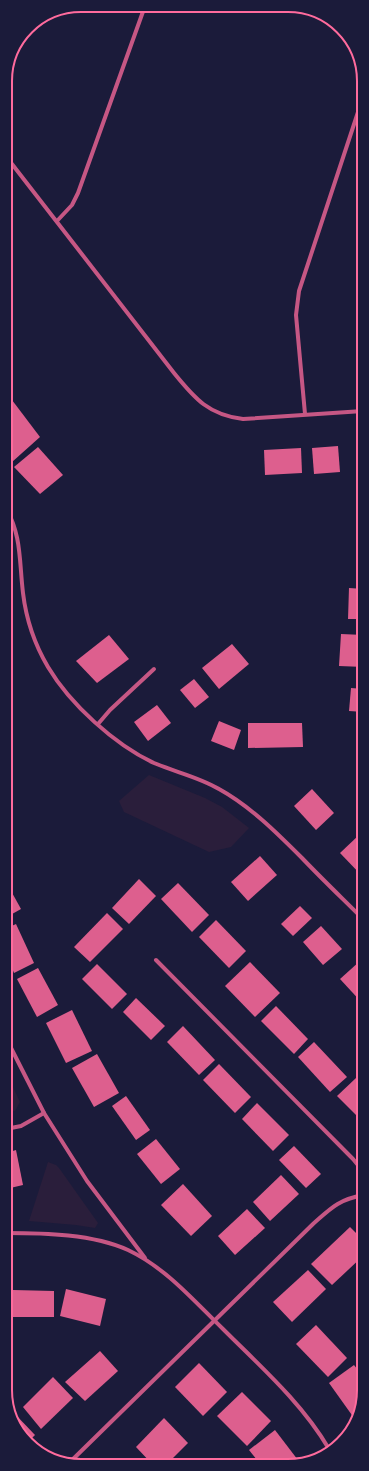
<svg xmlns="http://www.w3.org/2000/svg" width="369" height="1471" viewBox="0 0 369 1471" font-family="'Asap Condensed',sans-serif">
	<rect width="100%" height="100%" fill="#1b1b3a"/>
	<!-- green -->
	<g fill="#2a1e3b">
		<path d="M149 775 205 798 222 807 249 828 231 847 209 852 124 812 119 801Z"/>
		<path d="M6 1072 20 1102 15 1111 6 1110Z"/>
		<path d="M48 1162 56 1165 59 1168 98 1223 95 1228 76 1225 29 1221Z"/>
	</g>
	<!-- building -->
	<g fill="#dd5f8e">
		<path d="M12 400 40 437 12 462 5 452V406Z"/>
		<path d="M338 446 340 472 314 474 312 448Z"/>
		<path d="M38 447 63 475 40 494 14 467Z"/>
		<path d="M301 448 302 473 265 475 264 450Z"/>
		<path d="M362 543H364V572H361Z"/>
		<path d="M349 588 364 589V619H348Z"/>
		<path d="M341 634 364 635V667L339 666Z"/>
		<path d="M109 635 129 659 97 683 76 661Z"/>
		<path d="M232 644 249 664 219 689 202 668Z"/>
		<path d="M194 679 209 697 195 708 180 690Z"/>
		<path d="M351 688 364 689V712L349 711Z"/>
		<path d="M157 705 171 723 148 741 134 722Z"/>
		<path d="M219 721 241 730 234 750 211 741Z"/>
		<path d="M248 723H302L303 747 248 748Z"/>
		<path d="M312 789 334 813 316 830 294 806Z"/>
		<path d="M359 835 364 839V878L340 853Z"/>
		<path d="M260 856 277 875 248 901 231 882Z"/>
		<path d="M139 879 156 896 129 924 112 908Z"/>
		<path d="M5 880 21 909 5 918Z"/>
		<path d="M178 883 209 915 192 932 161 899Z"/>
		<path d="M300 906 312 918 293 936 281 924Z"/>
		<path d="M107 913 123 929 90 962 74 947Z"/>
		<path d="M216 920 246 951 229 968 199 937Z"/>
		<path d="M16 924 34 963 14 973 6 954 5 929Z"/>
		<path d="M321 926 342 949 323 965 303 942Z"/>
		<path d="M360 961 364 965V1005L340 979Z"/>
		<path d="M250 962 280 993 255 1017 225 986Z"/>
		<path d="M97 964 127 994 112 1009 82 979Z"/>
		<path d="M38 968 58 1005 37 1017 17 979Z"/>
		<path d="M136 998 165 1026 151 1040 123 1012Z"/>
		<path d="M276 1006 308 1039 294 1054 261 1021Z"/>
		<path d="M72 1010 92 1051 66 1063 46 1023Z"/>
		<path d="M183 1026 215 1060 199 1075 167 1042Z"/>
		<path d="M314 1042 347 1077 330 1092 298 1057Z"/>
		<path d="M97 1054 119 1093 94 1107 72 1068Z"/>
		<path d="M219 1064 251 1097 235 1113 203 1080Z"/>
		<path d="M356 1078 364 1085V1123L337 1096Z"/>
		<path d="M126 1096 150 1130 136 1140 112 1106Z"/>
		<path d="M257 1103 289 1135 273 1151 242 1119Z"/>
		<path d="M156 1139 180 1169 161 1184 137 1154Z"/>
		<path d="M294 1146 321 1174 306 1188 279 1160Z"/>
		<path d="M16 1150 23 1185 6 1189V1153Z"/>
		<path d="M281 1175 299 1194 270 1221 253 1202Z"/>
		<path d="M183 1184 212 1216 191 1236 161 1205Z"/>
		<path d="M247 1209 265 1228 235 1255 218 1236Z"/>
		<path d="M350 1227 364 1241V1255L332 1285 311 1264Z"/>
		<path d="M308 1270 326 1289 292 1322 273 1302Z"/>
		<path d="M66 1289 106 1299 100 1326 60 1316Z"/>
		<path d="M13 1290 54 1291V1317H13Z"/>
		<path d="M316 1325 347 1358 328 1377 296 1344Z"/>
		<path d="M100 1351 118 1371 85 1401 65 1382Z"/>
		<path d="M199 1363 227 1392 203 1416 175 1387Z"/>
		<path d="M354 1365 364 1378V1395L354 1418 329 1383Z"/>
		<path d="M53 1377 73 1398 41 1429 23 1407Z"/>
		<path d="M242 1392 271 1421 247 1446 217 1416Z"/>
		<path d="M14 1413 35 1435 27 1443 13 1415Z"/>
		<path d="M164 1418 188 1443 166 1465H153L136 1447Z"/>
		<path d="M275 1430 301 1464 298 1465H261L249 1450Z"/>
	</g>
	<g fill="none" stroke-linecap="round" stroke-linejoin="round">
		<!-- minor -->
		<g stroke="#c65784" stroke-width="4">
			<path d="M5 155 174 373C195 399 209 415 243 419L363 411"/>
			<path d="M57 221 72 205 78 193 145 6"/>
			<path d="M305 414 296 315 299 291 363 97"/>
			<path d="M5 506C22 536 19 560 23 593 26 618 35 645 48 667 70 704 115 745 154 763 175 772 199 777 219 789 250 806 277 833 302 858 322 879 343 899 364 920"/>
			<path d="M98 724 110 710 154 669"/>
			<path d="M156 960 353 1159 362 1170 364 1175"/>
			<path d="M6 1038 44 1113 87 1181 145 1258"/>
			<path d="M6 1129 21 1126 44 1113"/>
			<path d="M6 1233C44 1233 93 1234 128 1250 166 1268 193 1300 223 1329 261 1367 302 1403 329 1449"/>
			<path d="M68 1464 313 1224C330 1209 339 1199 364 1195"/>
		</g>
	</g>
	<!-- crop -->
	<path d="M0 0H369V1471H0ZM81 12H288A69 69 0 0 1 357 81V1390A69 69 0 0 1 288 1459H81A69 69 0 0 1 12 1390V81A69 69 0 0 1 81 12Z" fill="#1b1b3a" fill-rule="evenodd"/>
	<path fill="none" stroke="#ff6b9d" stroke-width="2" d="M81 12H288A69 69 0 0 1 357 81V1390A69 69 0 0 1 288 1459H81A69 69 0 0 1 12 1390V81A69 69 0 0 1 81 12Z"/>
</svg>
